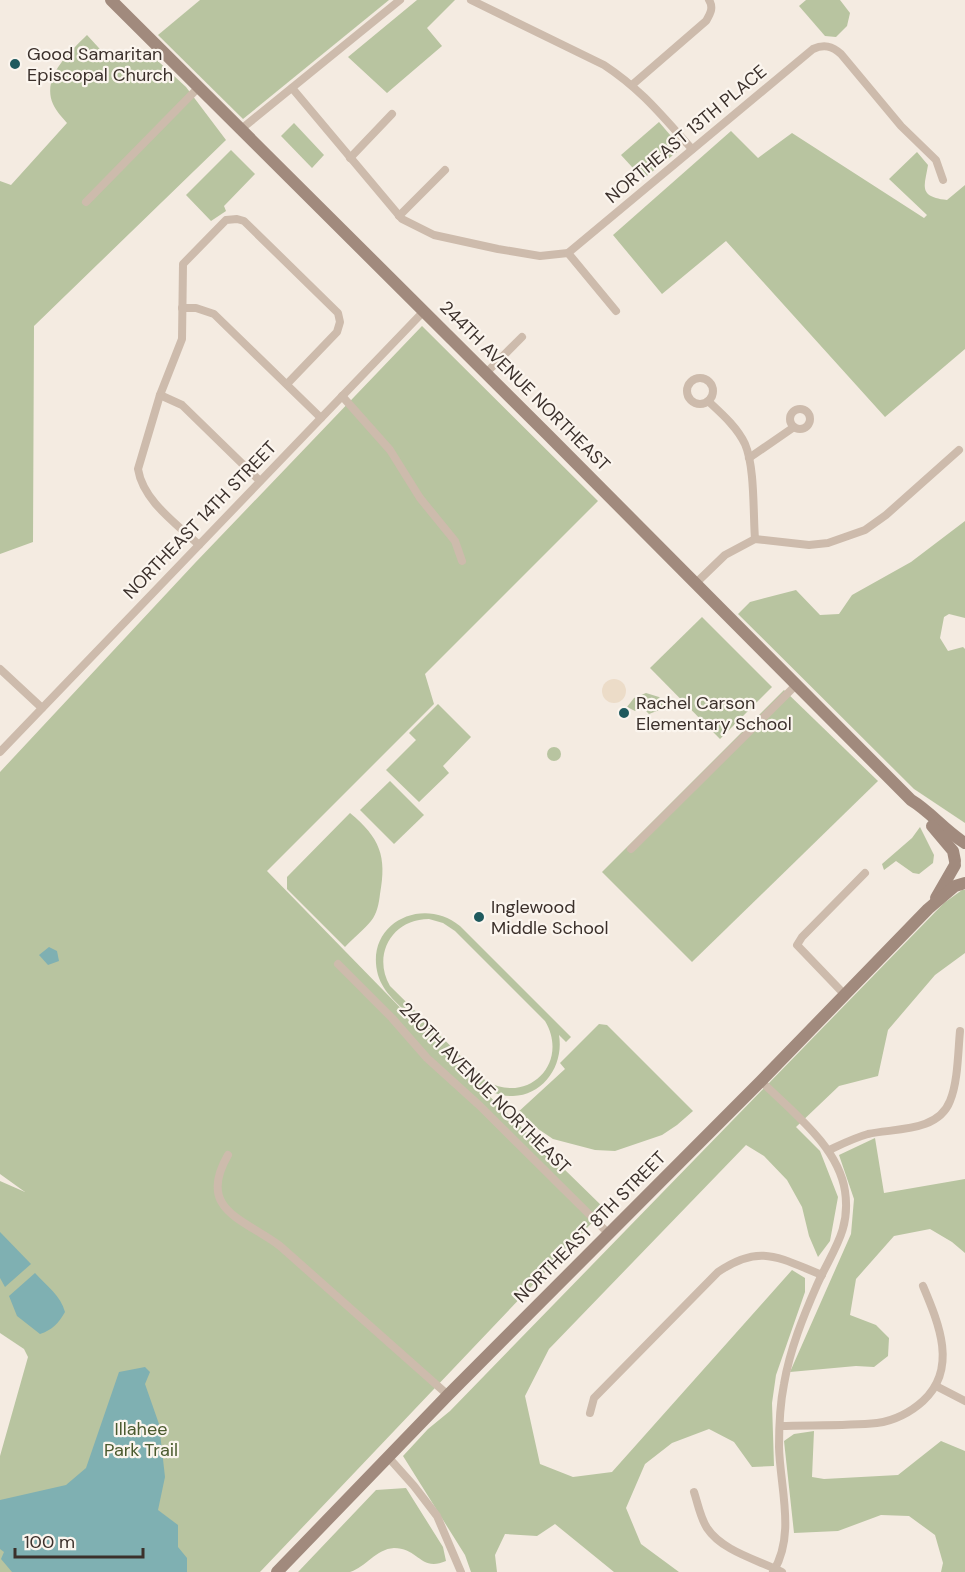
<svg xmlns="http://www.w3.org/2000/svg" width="965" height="1572" viewBox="0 0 965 1572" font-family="'DM Sans',sans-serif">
	<rect width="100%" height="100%" fill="#f4ebe1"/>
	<!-- green -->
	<g fill="#b8c4a0" fill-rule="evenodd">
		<path d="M200 0H389L243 119 158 35Z"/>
		<path d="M417 0H455L427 28 442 46 387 93 348 57Z"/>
		<path d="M806 0H840L850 13 847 26 836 37 825 36 799 6Z"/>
		<path d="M87 35 109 59H129L146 50 186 87 226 140 34 326 33 542 0 554V181L11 185 67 123C62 117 56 111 53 104 41 77 70 52 87 35Z"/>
		<path d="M659 122 677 143V152L643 179 621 155Z"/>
		<path d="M294 123 324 155 312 168 281 136Z"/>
		<path d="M731 131 758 158 792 133 924 218 927 215 889 179 917 152 928 165C925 185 917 197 947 200L965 185V349L885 417 726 241 662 294 613 235Z"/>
		<path d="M231 150 255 174 224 206 226 211 211 221 186 195Z"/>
		<path d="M422 326 598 501 425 674 434 704 267 871 423 1031C411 1012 385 999 378 975 364 924 422 895 460 926L571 1037 566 1042 559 1035C564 1065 544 1095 513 1096 501 1097 491 1091 481 1088L605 1209 260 1572H0V1456L28 1357 24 1349 0 1333V1181L25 1192 0 1174V772L195 563ZM429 919 443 923 455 931 545 1021C570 1063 528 1105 486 1081L390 986C372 955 392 919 429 919Z"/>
		<path d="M965 521V618L949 614 944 617 940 638 948 651 963 647 965 649V823L914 789 738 614 750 602 796 590 820 615 839 614 852 595 911 562Z"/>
		<path d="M702 617 772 687 720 739 650 668Z"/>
		<path d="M784 690 878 781 692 962 602 872Z"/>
		<path d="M646 693 659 697 667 707 649 714 643 708 635 711 627 707 634 698Z"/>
		<path d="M438 704 471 737 443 766 449 773 419 802 386 770 416 740 409 733Z"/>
		<circle cx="554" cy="754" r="7"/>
		<path d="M390 781 424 815 394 844 360 810Z"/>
		<path d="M350 813C380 838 387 856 380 894 379 903 377 914 371 921 364 930 353 938 345 947L287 889V877Z"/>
		<path d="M920 827 934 855 933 863 919 874 913 873 896 861 884 870 882 864 912 838Z"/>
		<path d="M962 890H965V953L935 975 888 1030 878 1076 839 1086 796 1127 820 1151 838 1197 830 1241 818 1257 809 1236 802 1207 787 1180 764 1156 746 1145 549 1349 525 1396 540 1464 573 1477 612 1472 792 1270 805 1278V1292L776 1375 772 1403 774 1466 752 1467 734 1442 709 1429 672 1443 645 1464 626 1508 641 1544 679 1572H614L555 1524 537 1536 505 1534 495 1555 497 1572H471L465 1555 403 1456 428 1429 450 1411 944 903Z"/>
		<path d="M599 1024 607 1025 693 1111 677 1125 662 1135 615 1151 595 1150 553 1139 516 1114 565 1069 560 1063Z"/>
		<path d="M875 1138 884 1193 965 1179V1253L952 1242 930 1229 894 1236 856 1279 850 1315 876 1325 889 1338 888 1356 874 1367 856 1366 790 1372 851 1234 854 1199 839 1155Z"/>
		<path d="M814 1431 812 1477 824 1479 898 1475 941 1441 965 1451V1572H941L943 1563 935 1535 909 1516 881 1515 838 1531 794 1533 784 1441 794 1434Z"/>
		<path d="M406 1488 443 1547 446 1561C420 1572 419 1548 394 1548 376 1549 366 1567 350 1572 339 1572 310 1572 298 1572L376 1490Z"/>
	</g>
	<!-- plaza -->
	<circle fill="#ecdcc8" cx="614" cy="691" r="12"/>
	<!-- water -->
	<g fill="#7fb0b2">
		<path d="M49 947 57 951 59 961 48 965 39 955Z"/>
		<path d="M0 1232 31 1264 5 1287 0 1278Z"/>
		<path d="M35 1273C46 1285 61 1296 65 1312 58 1324 52 1330 40 1334L17 1316 9 1296Z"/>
		<path d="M145 1367 150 1372 145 1384 159 1424 165 1477 158 1510 178 1525V1547L187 1558V1572H12L1 1559 4 1552 0 1549V1500L66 1485 86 1468 119 1372Z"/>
	</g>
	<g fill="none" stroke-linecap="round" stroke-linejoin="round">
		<!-- street -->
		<g stroke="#cdbbac" stroke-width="8">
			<path d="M471 0 604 65C642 90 662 116 692 149"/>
			<path d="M632 85 706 21C710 14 714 8 709 0"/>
			<path d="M292 88 402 219 434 235 498 249 540 256 568 253 813 49C824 44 832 46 841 54L901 126 936 160 943 180"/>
			<path d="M240 130 400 0"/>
			<path d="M350 158 392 114"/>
			<path d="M86 202 198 88"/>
			<path d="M399 216 445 170"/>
			<path d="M568 253 616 311"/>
			<path d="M182 308H196L214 314 321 418"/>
			<path d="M486 373 522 337"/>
			<circle cx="700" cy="391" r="13"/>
			<path d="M160 395 182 405 260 481"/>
			<path d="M342 396 390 450 420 498 455 541 462 561"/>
			<path d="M708 401C722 414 737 427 745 444 755 467 753 513 755 539"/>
			<circle cx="800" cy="419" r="10"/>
			<path d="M749 458 794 427"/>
			<path d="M199 545C177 524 143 501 138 469L160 395 182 339 183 264 226 220 237 219 244 221 338 313 340 322 337 332 287 384"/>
			<path d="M696 583 725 555 755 539 809 545 828 543 865 530 886 515 959 450"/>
			<path d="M0 669 42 708"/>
			<path d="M0 752 424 311"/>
			<path d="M631 849 796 685"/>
			<path d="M338 964 392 1018 427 1058 480 1106 609 1234"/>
			<path d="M845 995 797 945 802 937 865 873"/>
			<path d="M761 1081C792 1112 838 1146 845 1191 851 1231 832 1251 817 1285 803 1317 790 1349 784 1384 780 1404 779 1426 779 1447 780 1488 796 1535 773 1572"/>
			<path d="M829 1150C842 1144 854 1138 868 1134 896 1128 938 1132 950 1101 958 1082 958 1052 960 1031"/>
			<path d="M228 1155C196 1210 244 1219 280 1246L448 1395"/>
			<path d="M936 1386 965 1401"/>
			<path d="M590 1413 594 1398 718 1272C760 1243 779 1258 822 1275"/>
			<path d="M780 1426C812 1425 846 1426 877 1423 894 1421 911 1412 923 1401 958 1369 939 1324 923 1286"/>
			<path d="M389 1458 414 1486 437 1516 461 1572"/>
			<path d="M694 1492C698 1504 700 1517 707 1528 722 1551 758 1560 782 1572"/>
		</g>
		<!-- secondary -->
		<g stroke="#a18a7d" stroke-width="12">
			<path d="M111 0 548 435 911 800C931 812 945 831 965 843"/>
			<path d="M932 826 953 851 955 861"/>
			<path d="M936 898 955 865"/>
			<path d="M277 1572 448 1395 761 1081 928 909 955 886 965 883"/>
		</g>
	</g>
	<!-- markers -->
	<g fill="#1f5a5e" stroke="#fbf5ee" stroke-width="2">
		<circle cx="15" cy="64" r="6"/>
		<circle cx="624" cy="713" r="6"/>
		<circle cx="479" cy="917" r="6"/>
	</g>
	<g text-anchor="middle" stroke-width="4.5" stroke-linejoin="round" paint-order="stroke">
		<!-- poi labels -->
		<g font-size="18" fill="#3b302b" stroke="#fbf5ee" text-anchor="start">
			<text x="27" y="60">Good Samaritan<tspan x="27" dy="21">Episcopal Church</tspan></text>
			<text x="636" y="709">Rachel Carson<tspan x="636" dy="21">Elementary School</tspan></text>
			<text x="491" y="913">Inglewood<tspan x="491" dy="21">Middle School</tspan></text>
		</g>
		<!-- street labels -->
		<g font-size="18" fill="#3b302b" stroke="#fbf5ee">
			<text transform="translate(686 134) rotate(-40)" y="6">NORTHEAST 13TH PLACE</text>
			<text transform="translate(525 386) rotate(45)" y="6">244TH AVENUE NORTHEAST</text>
			<text transform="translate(200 520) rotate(-46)" y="6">NORTHEAST 14TH STREET</text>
			<text transform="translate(485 1088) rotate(45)" y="6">240TH AVENUE NORTHEAST</text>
			<text transform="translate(590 1227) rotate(-45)" y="6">NORTHEAST 8TH STREET</text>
		</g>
		<!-- park labels -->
		<g font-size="18" fill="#4a5a2e" stroke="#fbf5ee">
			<text x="141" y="1435">Illahee<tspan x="141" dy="21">Park Trail</tspan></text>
		</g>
	</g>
	<!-- scale -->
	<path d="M15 1548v9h128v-9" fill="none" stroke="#3b302b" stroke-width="3"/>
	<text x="24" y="1548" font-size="18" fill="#3b302b" stroke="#fbf5ee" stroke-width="4.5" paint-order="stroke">100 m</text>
</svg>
